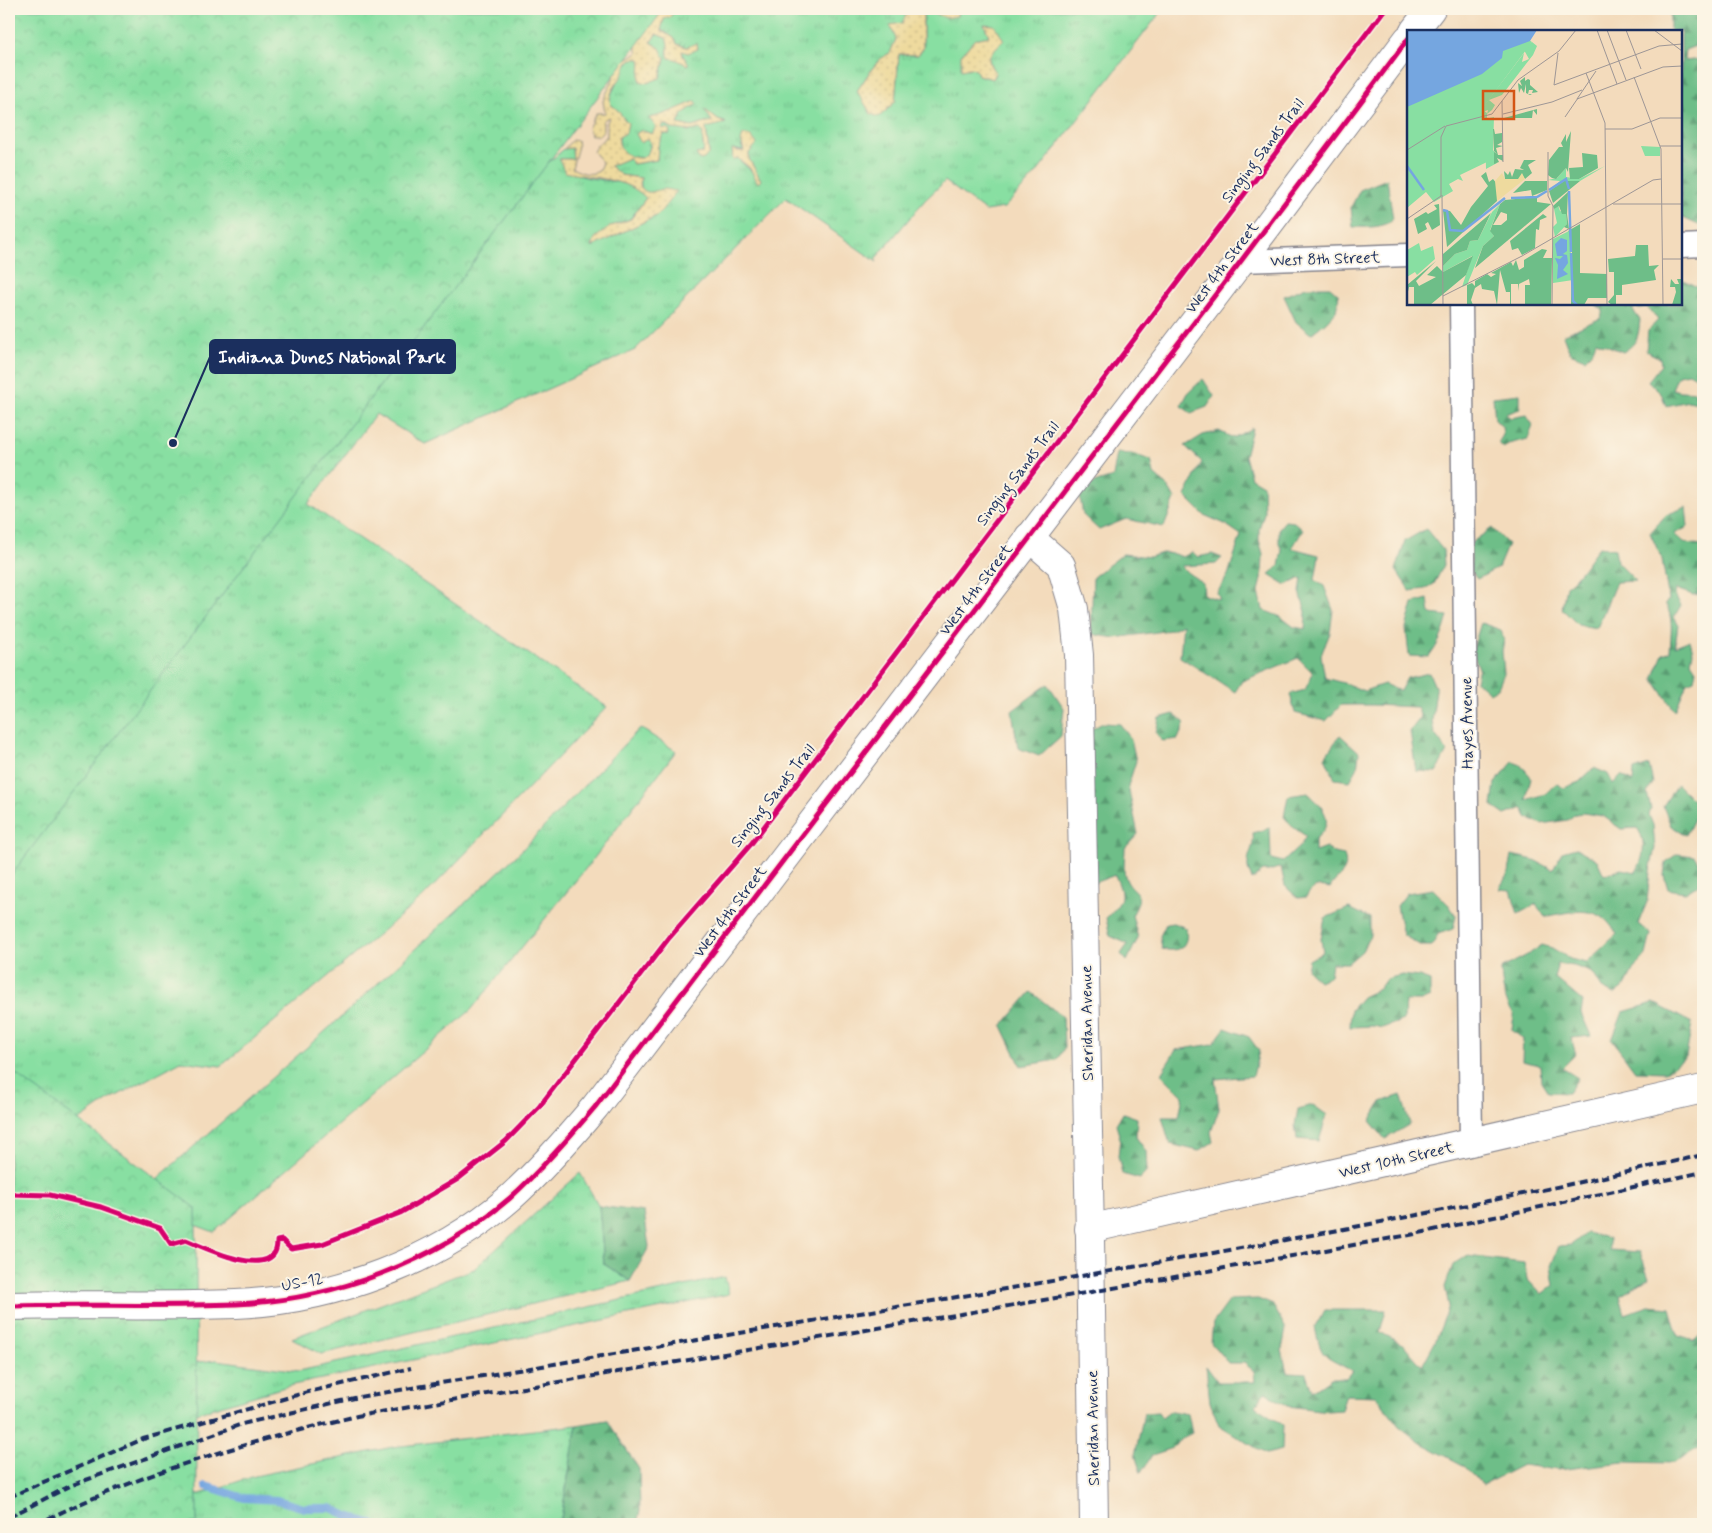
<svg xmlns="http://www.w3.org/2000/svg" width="1712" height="1533" viewBox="0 0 1712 1533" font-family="Mynerve,sans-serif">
	<defs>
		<pattern id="grass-tufts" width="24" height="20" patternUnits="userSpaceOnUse" patternTransform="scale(1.25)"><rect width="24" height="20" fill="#88dfa2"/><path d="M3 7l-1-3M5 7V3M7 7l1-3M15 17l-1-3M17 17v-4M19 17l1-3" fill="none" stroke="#75c08e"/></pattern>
		<pattern id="forest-firs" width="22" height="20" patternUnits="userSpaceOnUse" patternTransform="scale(1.25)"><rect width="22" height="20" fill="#6ebe88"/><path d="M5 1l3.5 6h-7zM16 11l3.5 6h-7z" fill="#5a9b72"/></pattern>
		<pattern id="sand-dots" width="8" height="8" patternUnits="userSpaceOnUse" patternTransform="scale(1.25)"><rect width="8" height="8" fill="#eeda9e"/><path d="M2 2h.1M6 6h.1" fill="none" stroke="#ccbb8a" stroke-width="1.8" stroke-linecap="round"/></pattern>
		<pattern id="park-crowns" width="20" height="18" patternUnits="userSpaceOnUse" patternTransform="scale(1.25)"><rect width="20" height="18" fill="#88dfa2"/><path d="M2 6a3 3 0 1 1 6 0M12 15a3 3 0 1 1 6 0" fill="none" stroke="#75c08e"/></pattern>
	</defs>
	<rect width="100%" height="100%" fill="#fcf5e5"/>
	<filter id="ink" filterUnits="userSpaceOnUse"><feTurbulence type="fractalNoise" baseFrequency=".02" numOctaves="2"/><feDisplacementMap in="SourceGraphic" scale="10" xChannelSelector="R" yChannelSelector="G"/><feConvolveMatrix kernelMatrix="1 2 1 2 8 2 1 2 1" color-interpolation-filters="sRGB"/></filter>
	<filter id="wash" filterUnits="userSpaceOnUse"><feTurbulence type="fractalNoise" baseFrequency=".0096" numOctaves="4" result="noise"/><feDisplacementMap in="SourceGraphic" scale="20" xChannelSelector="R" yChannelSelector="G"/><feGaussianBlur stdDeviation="1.12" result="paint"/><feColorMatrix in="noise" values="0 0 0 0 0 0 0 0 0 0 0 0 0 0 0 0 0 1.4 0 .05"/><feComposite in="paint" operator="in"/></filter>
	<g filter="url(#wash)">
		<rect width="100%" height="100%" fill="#f3dbbc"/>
		<!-- grass -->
		<g fill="url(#grass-tufts)" stroke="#528780" fill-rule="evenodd">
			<path d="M676 9 690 11V9H909L890 53 881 58 871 70 857 91 879 117 895 102 899 54 918 55 923 48V16L926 9 957 16 958 9H1163L1035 175 1004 208 985 211 945 181 925 200 875 259 877 262 786 198 635 350 425 444 376 414 308 504 607 707 423 897 221 1066 181 1061 107 1101 37 1150 9 1154V818L531 178 564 149 572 148 573 159H560C566 164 574 174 581 176 606 183 626 177 646 198L630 219 611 226 592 247 658 215 664 189C650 194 639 197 641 178L621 175 609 166 629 158 633 164 657 160 658 146 663 134H670L661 128 663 125 690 131 700 128 703 134C701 141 705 146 703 153L697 154 709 153 706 128 725 122 718 120 706 111 712 121 692 127 678 124 682 114 697 104 696 101C680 107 667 115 650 118L656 127 652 134 641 130C651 141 655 147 642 158 595 156 639 121 611 105 610 101 609 102 610 98 612 91 627 62 632 59 635 58 638 59 640 58L642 66 660 78 665 59 651 42 656 34 666 38 669 43 667 53 688 65 683 56 682 50 686 47 677 44 674 38 661 30 664 19 674 12ZM984 24 998 46C986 54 988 64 996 74L993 79 978 75 976 70 971 68 961 55 975 39 989 36ZM741 146 749 153V159L761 180 737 158 733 149 744 151Z"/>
			<path d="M640 728 676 751 595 857 471 1010 214 1232 135 1203 142 1192 338 1020 517 855Z"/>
			<path d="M580 1173 599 1206 604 1264 630 1281 321 1354 292 1338 474 1269Z"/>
			<path d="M725 1277 729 1294 288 1386 122 1435 9 1462 137 1370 216 1360 299 1371Z"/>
			<path d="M577 1425 560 1524H127L121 1520 255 1476 393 1447Z"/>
		</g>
		<!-- forest -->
		<g fill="url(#forest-firs)" stroke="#447673">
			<path d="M1671 9H1703V29L1700 34 1701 44 1685 50 1684 61 1703 59V177L1700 183 1703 184V227L1681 217V31H1670V10Z"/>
			<path d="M1387 179 1393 219C1382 229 1367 227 1353 227L1351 207 1360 190Z"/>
			<path d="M1681 279 1695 286 1703 285V381L1689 373 1678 375 1672 389 1679 391 1703 392V404L1688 401 1666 406 1662 395 1648 381 1661 365 1660 358 1646 351 1648 331 1658 320 1647 307 1632 309 1640 320C1638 337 1638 343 1623 352L1596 341 1592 352 1585 359 1570 353 1563 335 1601 318 1603 310 1595 304H1681Z"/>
			<path d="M1306 287H1330L1339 295 1336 311 1326 322 1311 334 1296 322 1284 296Z"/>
			<path d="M1203 379 1214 396 1207 407 1191 413 1181 406 1188 393Z"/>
			<path d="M1520 394V409L1505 414 1511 418 1526 415 1533 425 1528 439 1508 444 1504 448 1498 443 1503 435 1502 427 1495 420 1493 397Z"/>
			<path d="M1252 428 1245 456 1251 478 1263 485 1264 513 1259 529V540L1263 554 1262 579 1259 591 1263 610 1281 617 1294 627 1305 629 1306 612 1300 592 1302 578 1286 585 1269 574 1279 566 1282 550 1279 544V528L1285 521 1294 522 1303 530 1292 548 1319 555 1315 580 1324 586 1333 610 1330 633 1321 655 1325 678 1347 684 1364 691 1384 684 1400 691 1407 678 1429 673 1436 689 1432 721 1434 733 1447 751 1436 772 1416 771 1410 731 1421 717 1417 707 1372 705H1341L1326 721 1295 713 1290 694 1305 690 1313 673 1298 658 1242 681 1235 692 1180 657 1183 624 1171 630 1115 638 1091 634 1093 577 1123 554 1150 557 1162 553 1174 554 1183 557 1192 552 1198 557 1212 554 1222 558 1216 564 1181 566 1188 573 1203 583 1204 595 1220 600 1217 593 1228 575 1241 535 1225 524 1204 515 1185 496 1202 462 1185 446 1203 435 1219 431 1233 438Z"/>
			<path d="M1117 453 1132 454 1151 460 1154 474 1168 487 1175 499 1164 527 1126 519 1099 530 1083 515 1079 491 1097 482 1113 477Z"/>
			<path d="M1686 507 1688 527 1674 534 1684 543 1703 545V594L1693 595 1676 589 1675 596 1681 605 1674 617 1678 624 1675 646 1690 640 1693 652 1691 662 1696 670 1694 680 1687 683 1675 711 1653 679 1663 654 1670 651C1671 634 1674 617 1665 603L1669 600 1662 559 1650 533 1666 515Z"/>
			<path d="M1492 528 1508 544 1498 568 1477 579 1471 571V543Z"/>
			<path d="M1426 529 1443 550 1444 565 1434 584 1425 589 1410 591 1396 570 1405 541Z"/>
			<path d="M1599 547 1615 549 1617 562 1636 581 1616 582 1597 628 1578 625 1562 609 1566 586C1579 577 1588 560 1599 547Z"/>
			<path d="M1428 599 1430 614 1448 616C1444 632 1439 644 1429 657L1409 656 1406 628 1413 603Z"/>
			<path d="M1481 623 1501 630 1504 641 1502 651 1504 673 1498 688 1490 693 1476 681 1479 668 1472 651Z"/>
			<path d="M1048 684 1064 708 1061 736 1039 756 1018 748 1012 711Z"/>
			<path d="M1174 714 1185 723 1178 739 1162 741 1156 733 1159 718Z"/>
			<path d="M1103 723 1120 724 1131 739 1136 761 1128 786 1138 834 1125 848C1125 856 1123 869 1125 876 1130 895 1148 889 1132 915L1138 938 1127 961 1121 954 1128 944 1110 936 1106 918C1123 901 1125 898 1115 875L1091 884 1086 732Z"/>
			<path d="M1340 735 1359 752 1357 769 1350 781 1335 779 1325 757Z"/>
			<path d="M1513 762 1521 765 1531 777 1526 800 1545 794 1557 784 1564 788 1579 782 1594 768 1608 774 1613 784 1621 775 1633 782 1634 770 1649 765 1653 783 1647 793 1651 809 1649 815 1653 825 1655 848 1650 871 1647 902 1638 924 1651 934 1646 955 1633 970 1626 985 1614 994 1602 988 1593 973 1574 966 1558 964 1554 977 1583 1002 1581 1013 1591 1036 1571 1038 1576 1054 1562 1068 1578 1078 1568 1093 1548 1092 1541 1081 1540 1065 1522 1061 1523 1039 1512 1030 1514 1015C1504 1000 1502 987 1501 969L1529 954 1542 945 1552 948 1570 959 1586 963 1617 934C1614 930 1611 925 1607 921 1592 905 1563 913 1545 917L1536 904 1518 914 1511 890 1499 889 1509 872 1512 855 1534 860 1553 870 1562 852 1576 848 1597 860 1604 875 1621 869 1636 872C1644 858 1647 841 1637 828L1621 829 1603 816 1583 813 1575 814 1568 820 1541 824 1527 817 1523 808 1505 815 1492 806 1495 783Z"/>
			<path d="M1677 784 1693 800 1703 802V819H1694L1686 835 1671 826 1663 806Z"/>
			<path d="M1308 793C1323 807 1337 822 1315 839V852L1326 848 1334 853 1344 855C1350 874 1338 874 1330 888 1318 885 1313 886 1306 897L1298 898 1285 886 1281 867 1269 871H1263L1252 880C1251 875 1247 869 1248 864 1248 851 1255 849 1253 833L1270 828 1271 859 1283 862 1301 845 1306 836 1294 828 1284 817 1288 796Z"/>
			<path d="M1677 854 1694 856 1703 868 1699 885 1685 892 1668 889 1664 875 1666 862Z"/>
			<path d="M1433 889 1449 905 1456 916 1453 929 1438 934 1432 946H1421L1403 935 1397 906 1407 893Z"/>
			<path d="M1349 908 1370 918V935L1362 951 1348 963H1332L1330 976 1319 981 1307 970 1309 960 1323 952 1321 939 1325 918Z"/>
			<path d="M1173 923 1186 928C1189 946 1180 953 1162 949L1160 936 1166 924Z"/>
			<path d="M1402 975 1419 977 1430 981V997L1421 1001H1405L1404 1020 1382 1028 1374 1026 1350 1027 1351 1010 1362 997 1379 989 1386 979Z"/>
			<path d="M1031 992 1063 1017 1064 1048 1057 1060 1021 1066 1002 1026Z"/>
			<path d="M1654 1003 1692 1023 1686 1057 1666 1072 1635 1071 1612 1040 1623 1012Z"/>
			<path d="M1225 1028 1249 1037 1259 1051 1253 1076 1215 1079 1219 1109 1211 1132 1213 1142 1199 1151 1170 1144 1162 1117H1179L1183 1096 1161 1074 1176 1050 1213 1044Z"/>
			<path d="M1401 1095 1410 1124 1385 1139 1370 1121 1381 1102Z"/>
			<path d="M1313 1105 1327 1115 1319 1141 1297 1139 1295 1125 1298 1109Z"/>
			<path d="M1123 1113 1137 1118 1136 1137 1146 1151 1147 1170 1140 1179 1122 1174 1118 1156 1120 1138 1116 1125Z"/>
			<path d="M599 1206 644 1212 649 1247 630 1281 604 1264Z"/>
			<path d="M1586 1233 1609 1238V1250L1640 1252 1649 1278 1620 1296 1625 1314 1649 1306 1670 1308 1678 1336 1694 1341 1703 1333V1445L1674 1463 1623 1462 1557 1470 1522 1465 1483 1485 1463 1465 1421 1443 1399 1426 1376 1396 1346 1395 1341 1410 1328 1411 1288 1406 1265 1392 1255 1406 1283 1425 1282 1450 1266 1454 1219 1425 1210 1402 1206 1366 1218 1382H1255L1254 1371 1244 1363H1228L1211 1343 1213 1323 1230 1300 1258 1299 1273 1305 1286 1329 1282 1350 1287 1372 1306 1373 1312 1391 1331 1378H1346L1352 1371C1324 1355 1322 1361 1315 1327L1325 1310H1386L1380 1332 1404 1345 1422 1366 1435 1342 1449 1306 1445 1287 1453 1265 1467 1256 1524 1263 1527 1279 1541 1294 1554 1286 1551 1266 1559 1246 1571 1245Z"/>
			<path d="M1171 1411 1188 1414 1192 1433 1180 1439 1173 1448 1152 1455 1141 1473 1135 1455 1144 1413 1158 1412 1162 1418Z"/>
			<path d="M607 1420 639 1469 640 1511 637 1524H560L577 1425Z"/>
		</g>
		<!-- sand -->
		<g fill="url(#sand-dots)" stroke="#84847e">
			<path d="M661 9H676L670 17 664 19 661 30 674 38 677 44 686 47 697 43 698 49 688 53 682 51 683 56 688 62V65C680 63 680 59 669 58 666 51 670 45 666 38L656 34 651 42 660 48 665 59 660 78 647 83 640 81C639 73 642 67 640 59 639 59 633 59 632 59 626 62 625 71 622 76 616 85 607 95 611 105 620 110 621 117 628 123L626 133 619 137C617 152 630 158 642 158L648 153 651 144 648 138 641 143 636 134 641 130 652 134 656 127 649 118C666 115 680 107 696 101L697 104 682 114 678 124 692 127 712 121 704 109 718 120 726 123 706 128 709 153 704 159 700 160 696 154 703 153C705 146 701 141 703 134L700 129 690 131 672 129 668 125H663L661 128 669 129 670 134H663L658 146 657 160 633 164 629 158 610 166 621 175 641 178 640 186C648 197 653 190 664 189 668 189 673 191 677 191L658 215 592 247 595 238 611 226 631 219 646 198C626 177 592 179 565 172L559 159H573L572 148 564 149 572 140 577 141 578 146 572 168C582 173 589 176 599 171L602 162 593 152 596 146 607 136V122L610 117 603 120V131L598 136 591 135 588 128 596 113H605L603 101 621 61 638 53 634 42Z"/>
			<path d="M909 9H958L957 16 946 18 925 9 923 16V48L918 55 899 54 895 102 879 117 871 114 857 91 871 70 881 58 890 53 896 39 890 25 902 23Z"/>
			<path d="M984 24 994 25 1004 40C992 52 982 57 996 73L993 79 978 75 976 70 971 68 961 70V55L975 39 989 36Z"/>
			<path d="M743 135 751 136 757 144 749 153V159L761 180 758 183 749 167 737 158 733 160 732 149 738 151H744L741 141Z"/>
		</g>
		<!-- park -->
		<g fill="url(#park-crowns)" stroke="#528780">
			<path d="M9 9H664L9 878Z"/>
			<path d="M9 1069 196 1208 197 1524H9Z"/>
		</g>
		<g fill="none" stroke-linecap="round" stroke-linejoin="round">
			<!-- stream -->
			<path stroke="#75a6e0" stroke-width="8" d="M206 1486 244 1498 277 1500 304 1508H331L348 1516 373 1524"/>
		</g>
	</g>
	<g filter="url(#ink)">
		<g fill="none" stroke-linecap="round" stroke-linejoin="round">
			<!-- street casing -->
			<g stroke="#87858d" stroke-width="25">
				<g id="street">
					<path d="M1681 246 1703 245"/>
					<path d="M1241 261 1408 255"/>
					<path d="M1461 304 1471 1142"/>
				</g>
			</g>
			<!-- secondary casing -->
			<g stroke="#87858d" stroke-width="30">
				<g id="secondary">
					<path d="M1029 537 1061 565 1074 609 1079 655 1090 1238 1094 1524"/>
					<path d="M1089 1229 1703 1089"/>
				</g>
			</g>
			<!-- primary casing -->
			<g stroke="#87858d" stroke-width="30">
				<g id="primary">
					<path d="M1414 31 1431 9"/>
					<path d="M9 1306C84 1304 160 1307 236 1304 333 1300 436 1262 510 1198 541 1170 568 1139 595 1107L1241 261 1408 39"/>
				</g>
			</g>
			<!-- street -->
			<use href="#street" stroke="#fff" stroke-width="22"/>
			<!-- secondary -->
			<use href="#secondary" stroke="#fff" stroke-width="28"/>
			<!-- primary -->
			<use href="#primary" stroke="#fff" stroke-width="28"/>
			<!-- rail -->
			<g stroke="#1b2f5e" stroke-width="4" stroke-dasharray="8 4" stroke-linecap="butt">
				<path d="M9 1497 143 1439 304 1393 411 1368"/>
				<path d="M9 1517 72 1485 242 1424 359 1397C564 1362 770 1328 975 1294 1219 1253 1462 1210 1703 1155"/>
				<path d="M37 1524C140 1473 246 1442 357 1416L1091 1292 1415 1234 1703 1172"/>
			</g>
			<!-- cycleway casing -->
			<g stroke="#fcf5e5" stroke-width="8">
				<g id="cycleway">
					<path d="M9 1194 50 1195 101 1207 160 1228 171 1244 186 1240C203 1247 262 1276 275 1252 276 1250 277 1244 277 1241L282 1240 291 1249 322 1244 400 1213 458 1179 506 1141 539 1107 669 938 751 844 1385 9"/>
					<path d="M9 1306C84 1304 160 1307 236 1304 333 1300 436 1262 510 1198 541 1170 568 1139 595 1107L1241 261 1408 39"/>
				</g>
			</g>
			<!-- cycleway -->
			<use href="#cycleway" stroke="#d6006c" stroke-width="5"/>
		</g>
	</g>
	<g text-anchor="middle" stroke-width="4" stroke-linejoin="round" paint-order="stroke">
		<!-- street labels -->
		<g font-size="16" fill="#1b2f5e" stroke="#fcf5e5">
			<text transform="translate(1262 150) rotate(-53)" y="6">Singing Sands Trail</text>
			<text transform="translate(1325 258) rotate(-2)" y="6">West 8th Street</text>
			<text transform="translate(1221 267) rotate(-53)" y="6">West 4th Street</text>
			<text transform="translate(1017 473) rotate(-53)" y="6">Singing Sands Trail</text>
			<text transform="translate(975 589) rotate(-53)" y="6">West 4th Street</text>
			<text transform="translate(1466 723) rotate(-91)" y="6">Hayes Avenue</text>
			<text transform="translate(772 795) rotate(-52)" y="6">Singing Sands Trail</text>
			<text transform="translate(729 911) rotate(-53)" y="6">West 4th Street</text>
			<text transform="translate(1086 1023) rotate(-91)" y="6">Sheridan Avenue</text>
			<text transform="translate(1396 1159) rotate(-13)" y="6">West 10th Street</text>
			<text transform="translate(302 1281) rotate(-11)" y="6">US-12</text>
			<text transform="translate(1092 1428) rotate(-91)" y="6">Sheridan Avenue</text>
		</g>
	</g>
	<!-- overview -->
	<g transform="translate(1407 30)">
		<rect width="275" height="275" fill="#f3dbbc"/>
		<path d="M125 12 130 16 126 25 95 65 82 70 88 75 85 80 80 84 81 80 73 83 76 77 117 23 115 32 122 29 117 20ZM87 87 86 120 90 125 87 123V133H90L79 139 78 89ZM198 136 173 151H157L142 161 153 151 141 150 150 148 159 138V147L172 149ZM93 174 83 200 87 206 76 216 60 255 55 257 65 226 36 242V236L48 224 60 220 63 211 71 210 85 182ZM151 175 153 181 159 183 160 194 148 207 146 197 150 193 147 179ZM12 213 14 221 26 216 28 229 10 245 8 242 0 247V220Z" fill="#88dfa2"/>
		<path d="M118 47V51L121 49 123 50V55L131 62 125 63 126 60H122L121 64H125L123 65 119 63V54L117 63 114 58 112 63 111 53 115 56 113 51ZM130 79V85L126 80 125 88H97ZM86 99H87L88 104 95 103V112L90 115 96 116 89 118 91 125H96V131L90 128 92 132 87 134V122L90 124 87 121ZM164 101 161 142 159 138 149 149 145 148 141 145 142 130 152 117H156L154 113 159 104V112ZM175 123 190 125 191 138 172 149H163L162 138 176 137ZM117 130H129L121 135 125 143 118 149 115 145 112 149H98L97 141 101 145 103 141 105 147 108 139 117 140 113 138ZM79 142 82 152 86 149 90 154V171L40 217 36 180 43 181 54 195 64 177 81 156 74 146ZM118 151H140V160L125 166 124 160 106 163ZM157 151H173L146 173 142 161ZM161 162 160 184 162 199 157 197 160 194 159 184H155L152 176 147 179 146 176ZM130 167V172L144 174 68 238 76 216 87 206 83 201 93 174 98 170ZM94 182 100 184V190L94 195H86ZM32 174 33 195 25 200 21 192 18 194 20 199 11 204 7 189 19 182 21 184 30 179 27 175ZM84 183 71 210 63 211 60 220 48 224 36 236V224ZM136 184 140 187 133 190 132 200 129 199 128 218 115 225 111 218 105 220 103 211ZM173 194V243L200 244V268H181L177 275H164L165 222 161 201ZM229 215H241L242 236 252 235 247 240 249 250 215 255V265H209V275H205L201 272 207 265V242H202L201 229 228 226ZM135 219 140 220 136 228H145L144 275H118V255H123L122 249 112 254 111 261V254H104V275H103V262H99L93 240 90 275 87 261 75 259 74 254 68 258 64 270 66 275H60V255L65 253 68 256V251L80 244 84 247 89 244 84 243 104 232 106 236 109 230 112 240 117 237V230ZM66 226 59 245 23 275H7V257H2L0 266V255L29 231 9 251 12 256 29 247 20 245 30 236 36 242ZM264 249 268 254H272L270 249H275V275H265L269 262 268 257H263Z" fill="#6ebe88" fill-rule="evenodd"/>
		<path d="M95 143 98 149H111L115 143 118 149 90 171 88 151Z" fill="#eeda9e"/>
		<path d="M116 6 125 12 75 79 80 83V132L53 145 56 151 51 149 42 154 46 161 27 172 19 162 0 178V64ZM234 116 253 117V126H238ZM162 201 166 250 146 253V209Z" fill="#88dfa2"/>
		<path d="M0 0H130L123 11 96 21 95 28 75 44 0 77ZM154 208 160 210V221L156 224 160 225 161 233 156 240 161 244 150 249 151 235 148 228 153 229 156 226H150L148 214Z" fill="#75a6e0"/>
		<path fill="none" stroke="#75a6e0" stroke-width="2.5" d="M0 136 17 160M142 160 159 149 162 159M162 161 164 222M104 168 130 167 140 161M36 180 40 181 43 200 56 201 98 168M164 223 166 271 170 275"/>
		<path fill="none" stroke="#9d9696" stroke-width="1" d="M190 0 210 54M200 0 219 50M219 0 234 39M247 0 275 21M151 23 147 55 252 16 275 14M179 43 198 93 200 275M227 47 254 119 256 275M170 69 256 37 275 36M170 69 189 41M95 71 96 132M96 84 145 72 175 60M158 87 171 68M198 99H225L253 88H275M253 116H275M0 120 38 96M141 122V166L146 176 145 275M35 165 36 275M206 174H275M0 189 34 166V107L39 96 85 84 111 50 152 21 169 0M256 229H275M36 266 115 226 246 150 254 149"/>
		<path fill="#d45514" fill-opacity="0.15" stroke="#d45514" stroke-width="2.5" d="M76 61H107V89H76Z"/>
		<rect width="275" height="275" fill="none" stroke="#1b2f5e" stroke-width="2.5"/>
	</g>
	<!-- callouts -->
	<path fill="none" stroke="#1b2f5e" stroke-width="2" d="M173 443L210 357"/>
	<circle fill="#1b2f5e" stroke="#fcf5e5" stroke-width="2" cx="173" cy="443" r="5"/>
	<rect fill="#1b2f5e" stroke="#1b2f5e" stroke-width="2" x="210" y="340" width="245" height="33" rx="5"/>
	<g font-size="18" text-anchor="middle" font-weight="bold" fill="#fff">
		<text x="332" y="363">Indiana Dunes National Park</text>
	</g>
	<!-- margin -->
	<rect width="1712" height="1533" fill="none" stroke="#fcf5e5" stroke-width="30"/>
</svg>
